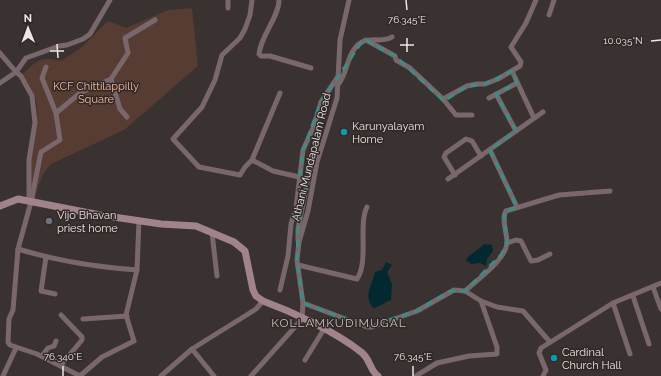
<svg xmlns="http://www.w3.org/2000/svg" width="661" height="376" viewBox="0 0 661 376" font-family="Raleway,sans-serif">
	<rect width="100%" height="100%" fill="#3a3230"/>
	<!-- green -->
	<path fill="#563c32" d="M192 8 198 66 124 130 51 164C41 174 38 186 35 200L30 198V171L37 121V106L35 97 23 74C37 60 41 56 61 61L82 47 108 21 126 28 168 10Z"/>
	<!-- water -->
	<g fill="#022830">
		<path d="M484 244 492 245 493 251 487 259 486 266 480 263 471 264 466 260C469 254 478 251 484 244Z"/>
		<path d="M386 262 392 265 387 272 392 284 391 300C384 302 380 307 373 308 363 295 372 286 375 272L382 270Z"/>
	</g>
	<g fill="none" stroke-linecap="round" stroke-linejoin="round">
		<!-- street -->
		<g stroke="#79676c" stroke-width="5">
			<path d="M252 0 250 15 245 29 240 38 222 55 215 80 202 107 173 139 199 167 240 175 245 167 252 160 280 93"/>
			<path d="M279 0C279 17 261 35 259 54L261 56H270L311 68"/>
			<path d="M228 8V0"/>
			<path d="M549 15 554 0"/>
			<path d="M366 40 395 56 396 60 410 68 443 99 467 86 477 84H485L498 79 520 66 521 62 511 47 526 23 536 0"/>
			<path d="M0 53 16 72 21 76 32 96 35 123 29 160V200"/>
			<path d="M46 67 42 78 56 113 60 140 41 152 31 202 18 249 13 310 9 319 8 342 10 345 37 354 80 376"/>
			<path d="M512 71 534 118"/>
			<path d="M111 79 120 109 127 117"/>
			<path d="M0 83 16 72 26 58 59 46 67 45 83 39 90 34 110 0"/>
			<path d="M338 85C348 73 347 50 362 42 372 37 383 43 392 37"/>
			<path d="M496 94 516 131"/>
			<path d="M489 98 517 83"/>
			<path d="M443 99 456 115H472"/>
			<path d="M56 113 80 93 111 79 128 53 125 38 155 20"/>
			<path d="M490 150 517 207"/>
			<path d="M252 160 273 171 308 179 298 229V240"/>
			<path d="M455 175 444 157 446 153 466 139 472 141 481 156"/>
			<path d="M308 179 313 158 319 154"/>
			<path d="M448 179 543 112"/>
			<path d="M212 233 217 276"/>
			<path d="M507 243 516 240 521 241 531 261 538 260 550 254"/>
			<path d="M18 249C57 261 96 267 137 270"/>
			<path d="M46 257 41 291 55 294"/>
			<path d="M298 265 357 279C369 262 358 224 367 207"/>
			<path d="M653 287 661 309"/>
			<path d="M280 290 288 256 291 224 296 208 303 150 314 126 321 102 337 78"/>
			<path d="M465 291C477 280 507 259 507 242 507 233 501 218 506 211L559 195 610 191"/>
			<path d="M633 296 649 344"/>
			<path d="M303 303 367 327H372L417 311 454 290 465 291 481 301 497 307 523 311 550 342"/>
			<path d="M613 303 630 354"/>
			<path d="M61 315 82 337V340L61 365"/>
			<path d="M83 319 127 316"/>
			<path d="M192 349 214 376"/>
			<path d="M42 356 48 348 54 346 56 341"/>
			<path d="M305 360 324 329"/>
			<path d="M3 376 16 348"/>
			<path d="M80 376 102 357 134 341 126 315 137 270 139 220"/>
			<path d="M161 376 192 349 256 309 263 301"/>
			<path d="M251 376 302 319 303 303 297 260 299 242 308 211 317 162 337 98 340 40 349 0"/>
			<path d="M416 376 437 363 469 356 497 354V347L481 301"/>
			<path d="M543 376 546 370 539 353 541 348 613 303 661 283"/>
		</g>
		<!-- secondary -->
		<path stroke="#a0838b" stroke-width="7" d="M0 206 18 199 100 215 161 224 196 226 234 242 245 251 253 290 256 296 263 301C293 312 336 332 361 352 370 358 370 371 378 376"/>
	</g>
	<!-- marked area -->
	<path fill="none" stroke="#3b8d86" stroke-width="3" stroke-dasharray="8 5" stroke-linejoin="round" d="M366 40 395 56 444 101 467 86 485 84 512 71 517 83 496 94 516 131 490 150 517 207 504 212 507 243 501 255 465 291H450L417 311 367 327 303 303 297 260 298 229 308 179 300 177 303 150 321 102 361 43Z"/>
	<!-- ticks -->
	<path fill="none" stroke="#ece7e5" stroke-width="1.5" d="M406 0 407 10M407 38V52M651 41 661 40M57 44 58 58M400 45H414M50 51H64M63 366V376M413 366V376"/>
	<!-- markers -->
	<g fill="#0f9aa8" stroke="#302826" stroke-width="1.5">
		<circle cx="344" cy="132" r="4"/>
		<circle cx="554" cy="358" r="4"/>
	</g>
	<circle fill="#6b7280" stroke="#302826" stroke-width="1.5" cx="49" cy="221" r="4"/>
	<g text-anchor="middle" stroke-width="3" stroke-linejoin="round" paint-order="stroke">
		<!-- park labels -->
		<g font-size="11" fill="#fab89e" stroke="#302826">
			<text x="96" y="90">KCF Chittilappilly<tspan x="96" dy="13">Square</tspan></text>
		</g>
		<!-- poi labels -->
		<g font-size="11" fill="#ece7e5" stroke="#302826" text-anchor="start">
			<text x="352" y="130">Karunyalayam<tspan x="352" dy="13">Home</tspan></text>
			<text x="57" y="219">Vijo Bhavan<tspan x="57" dy="13">priest home</tspan></text>
			<text x="562" y="356">Cardinal<tspan x="562" dy="13">Church Hall</tspan></text>
		</g>
		<!-- street labels -->
		<g font-size="11" fill="#ece7e5" stroke="#302826">
			<text transform="translate(311 157) rotate(-76)" y="4">Athani Mundapalam Road</text>
		</g>
		<!-- neighbourhood labels -->
		<g font-size="12" letter-spacing="1" fill="#c8beba" stroke="#302826">
			<text x="339" y="327">KOLLAMKUDIMUGAL</text>
		</g>
	</g>
	<g font-size="10" text-anchor="middle" fill="#ece7e5" stroke="#302826" stroke-width="3" stroke-linejoin="round" paint-order="stroke">
		<text x="407" y="23">76.345°E</text>
		<text x="623" y="44">10.035°N</text>
		<text x="63" y="360">76.340°E</text>
		<text x="413" y="360">76.345°E</text>
	</g>
	<!-- north arrow -->
	<g transform="translate(28 28) rotate(359)" stroke="#302826" stroke-width="3" paint-order="stroke">
	<path d="M0-3L7 15L0 10L-7 15Z" fill="#ece7e5"/>
	<text y="-6" font-size="11" font-weight="bold" text-anchor="middle" fill="#ece7e5">N</text>
	</g>
</svg>
